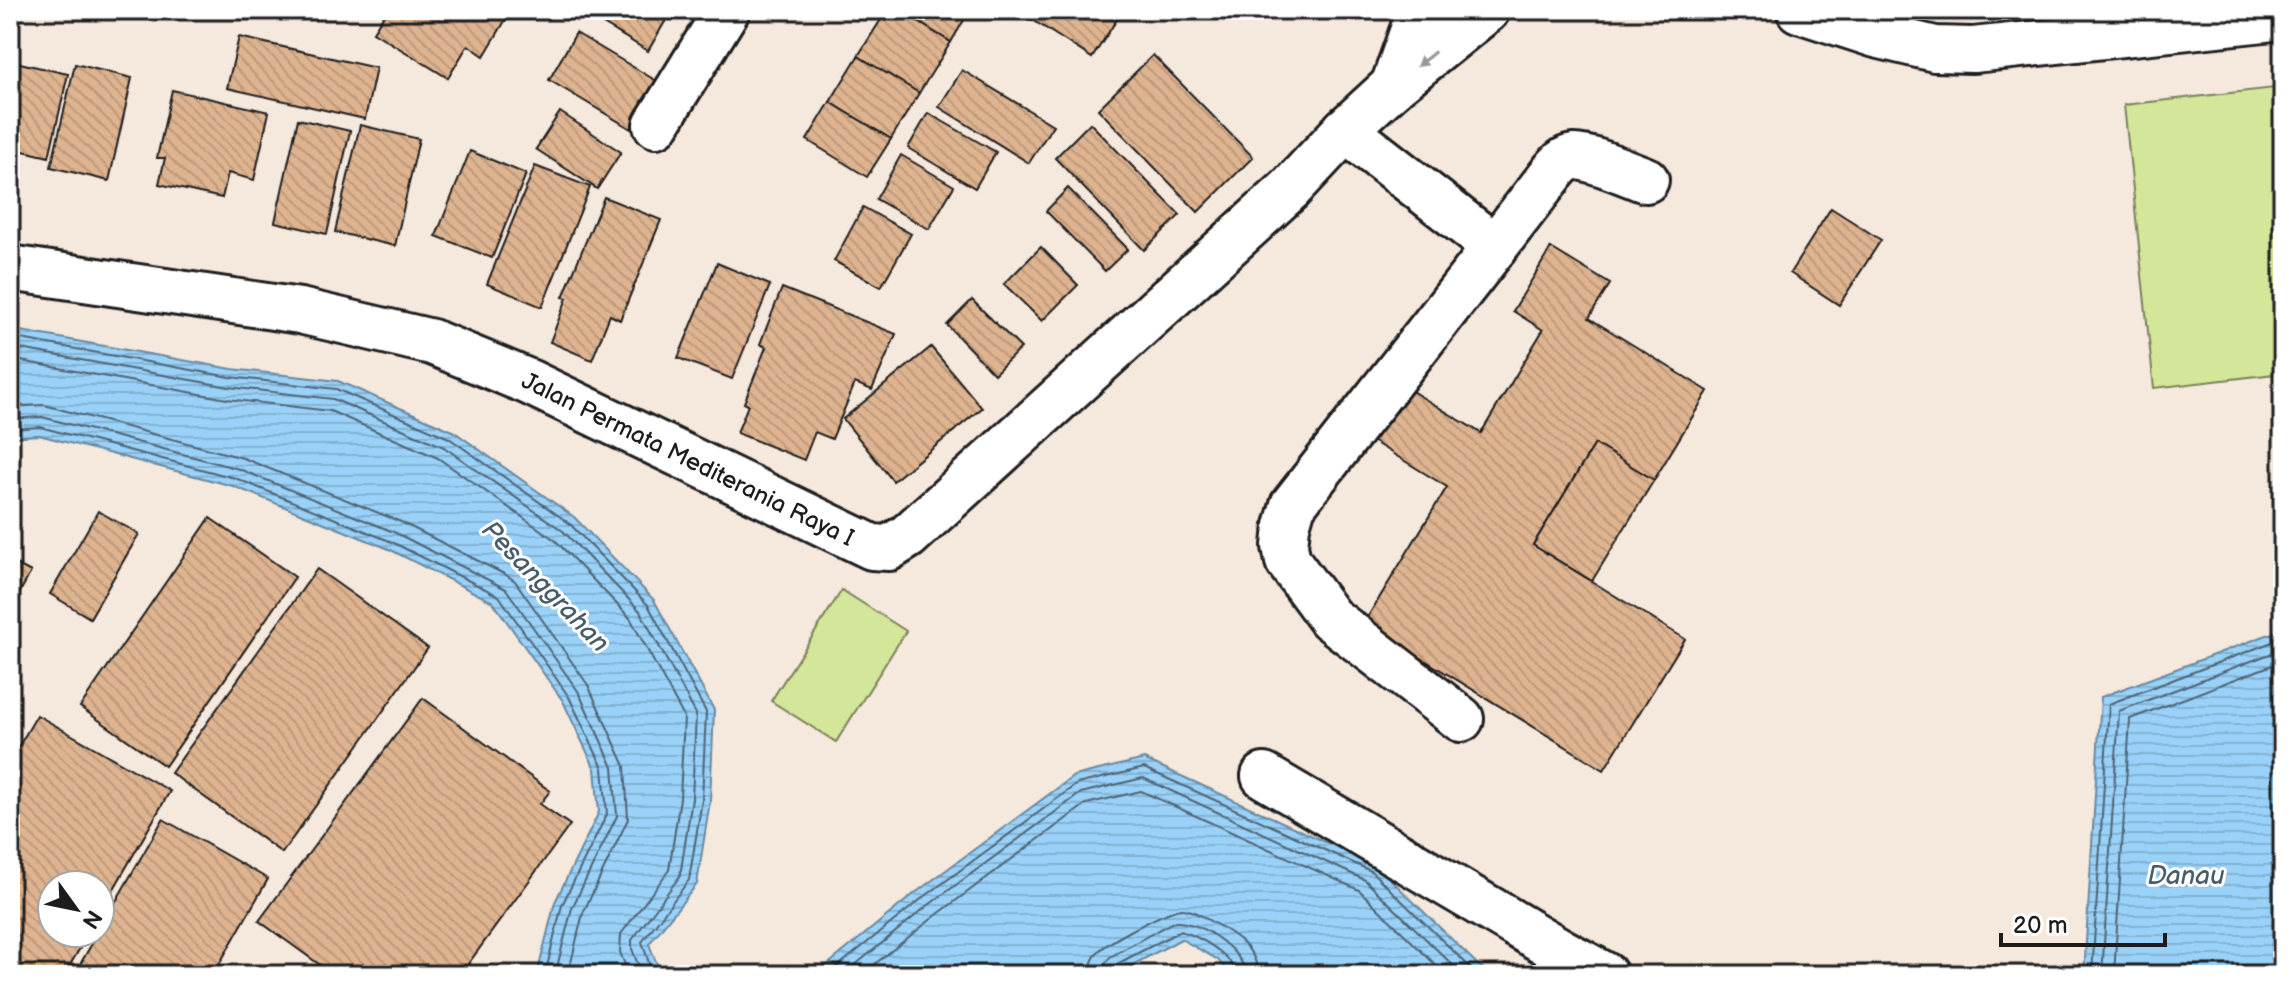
<svg xmlns="http://www.w3.org/2000/svg" width="2293" height="985" viewBox="0 0 2293 985" font-family="'Balsamiq Sans',sans-serif">
	<defs>
		<pattern id="water-rules" width="6" height="5" patternUnits="userSpaceOnUse" patternTransform="scale(2)"><rect width="6" height="5" fill="#99d1f8"/><path d="M0 2.5h6" fill="none" stroke="#83b3d4"/></pattern>
		<pattern id="building-back-hatch" width="6" height="6" patternUnits="userSpaceOnUse" patternTransform="scale(2)"><rect width="6" height="6" fill="#deb38f"/><path d="M-1 5l2 2M0 0l6 6M5-1l2 2" fill="none" stroke="#be997b"/></pattern>
	</defs>
	<rect width="100%" height="100%" fill="#f5e8dd"/>
	<filter id="ink" filterUnits="userSpaceOnUse"><feTurbulence type="fractalNoise" baseFrequency=".0125" numOctaves="2"/><feDisplacementMap in="SourceGraphic" scale="16" xChannelSelector="R" yChannelSelector="G"/><feConvolveMatrix kernelMatrix="1 2 1 2 8 2 1 2 1" color-interpolation-filters="sRGB"/></filter>
	<g filter="url(#ink)">
		<!-- green -->
		<g fill="#d4e699" stroke="#78815a" stroke-width="2">
			<path d="M2283 87V373L2154 388 2124 105Z"/>
			<path d="M842 590 906 631 836 742 771 701Z"/>
		</g>
		<!-- water -->
		<g fill="url(#water-rules)" stroke="#6789a0" stroke-width="2">
			<path d="M10 329 232 369 338 381 453 431 574 517 654 600 714 710 710 801 697 884 649 944 661 975H537L555 902 599 812 595 769 563 701 493 602 389 549 233 486 39 435 10 437Z"/>
			<path d="M2283 629V975H2084L2101 697Z"/>
			<path d="M1144 759 1376 865 1478 965 1492 975H1230L1218 960 1181 939 1114 975H815L915 893 1074 776Z"/>
		</g>
		<g fill="none" stroke-linecap="round" stroke-linejoin="round">
			<!-- shore -->
			<g stroke="#4e6474" stroke-width="2">
				<path d="M10 337 230 377 336 389 449 438 569 523 648 605 706 712 702 800 689 880 642 942 653 975"/>
				<path d="M10 347 229 387 333 399 444 447 563 531 640 611 696 714 692 799 680 876 632 940V949L642 975"/>
				<path d="M10 359 227 399 330 411 438 458 555 540 630 618 684 717 680 798 669 870 621 934 620 952 629 975"/>
				<path d="M10 407 44 405 243 458 401 522 506 575 515 581 588 685 625 766 628 819 583 913 568 975"/>
				<path d="M10 419 42 417 239 469 396 533 506 589 578 691 613 767 617 816 572 908 555 975"/>
				<path d="M10 429 40 427 235 478 392 542 499 596 569 697 603 768 607 814 562 905 545 975"/>
				<path d="M827 975 920 900 1077 784 1144 768 1371 871 1478 975"/>
				<path d="M843 975 926 907 1081 793 1143 778 1365 880 1463 975"/>
				<path d="M861 975 934 917 1086 804 1141 791 1359 890 1446 975"/>
				<path d="M1090 975C1090 966 1092 959 1098 952 1107 942 1169 909 1182 909 1192 909 1201 916 1210 921 1232 933 1257 947 1258 975"/>
				<path d="M1102 975 1104 965 1110 957 1171 923C1194 916 1244 950 1246 975"/>
				<path d="M1112 975 1113 969 1117 964 1180 931C1199 936 1233 955 1236 975"/>
				<path d="M2092 975 2109 704 2283 638"/>
				<path d="M2102 975 2119 711 2283 649"/>
				<path d="M2114 975 2130 719 2283 661"/>
			</g>
		</g>
		<!-- building -->
		<g fill="url(#building-back-hatch)" stroke="#1c1c1c" stroke-width="2">
			<path d="M387 10H509L511 11 484 56 468 45 448 78 373 32Z"/>
			<path d="M589 10H666L670 13 648 51 587 14Z"/>
			<path d="M887 10H899L951 42 919 93 858 56Z"/>
			<path d="M899 10H970L951 42Z"/>
			<path d="M1028 10H1123L1092 58 1025 15Z"/>
			<path d="M576 33 660 83 633 130 549 80Z"/>
			<path d="M239 37 376 68 365 119 227 88Z"/>
			<path d="M1153 55 1253 157 1198 212 1098 109Z"/>
			<path d="M858 56 919 93 891 139 830 102Z"/>
			<path d="M11 61 68 74 49 157 10 148Z"/>
			<path d="M75 64 132 78 109 181 51 167Z"/>
			<path d="M962 70 1053 125 1029 163 939 107Z"/>
			<path d="M172 90 269 112 254 180 228 173 222 198 159 184 165 158H157Z"/>
			<path d="M830 102 891 139 867 177 807 140Z"/>
			<path d="M560 112 621 152 597 189 536 149Z"/>
			<path d="M928 113 996 152 975 188 908 148Z"/>
			<path d="M298 119 350 131 327 234 275 222Z"/>
			<path d="M1090 123 1180 215 1144 250 1055 158Z"/>
			<path d="M360 125 419 139 395 246 335 232Z"/>
			<path d="M470 151 526 174 492 258 436 236Z"/>
			<path d="M901 155 954 186 929 229 876 199Z"/>
			<path d="M535 166 590 187 542 307 487 284Z"/>
			<path d="M1068 188 1128 249 1105 271 1046 211Z"/>
			<path d="M604 197 661 220 620 320 610 315 592 360 550 342 567 298 563 297Z"/>
			<path d="M863 207 911 234 881 287 834 261Z"/>
			<path d="M1831 208 1881 240 1839 305 1790 273Z"/>
			<path d="M1041 247 1078 285 1042 321 1004 284Z"/>
			<path d="M1551 248 1610 284 1589 318 1708 391 1654 480 1595 444 1533 545 1685 639 1604 770 1364 623 1447 487 1364 436 1397 382 1481 433 1543 330 1513 311Z"/>
			<path d="M717 263 770 285 732 379 678 358Z"/>
			<path d="M782 288 896 334 872 390 855 383 832 439 815 432 804 460 737 433 748 405 744 403 766 347 760 344Z"/>
			<path d="M972 300 1021 348 994 374 947 325Z"/>
			<path d="M931 347 982 408 893 481 843 419Z"/>
			<path d="M1595 444 1654 480 1592 581 1533 545Z"/>
			<path d="M98 511 139 534 90 618 50 594Z"/>
			<path d="M210 518 295 577 165 766 80 707Z"/>
			<path d="M10 561 31 572 10 610Z"/>
			<path d="M317 569 428 648 282 853 171 773Z"/>
			<path d="M423 698 550 791 540 804 570 825 460 975H424L418 971 415 975H334L259 921Z"/>
			<path d="M37 715 170 791 100 913V885H52V933H89L64 975H10V761Z"/>
			<path d="M163 819 268 879 213 975H74L98 933H100V929Z"/>
		</g>
		<g fill="none" stroke-linecap="round" stroke-linejoin="round">
			<!-- minor casing -->
			<g stroke="#1c1c1c" stroke-width="50">
				<g id="minor">
					<path d="M1420 10 1393 86 1487 10"/>
					<path d="M1799 10 1876 35 1935 49 1973 50 2283 17"/>
					<path d="M656 125 727 10"/>
					<path d="M1345 130 1495 247 1293 505 1287 526 1285 546 1288 561 1330 618 1461 719"/>
					<path d="M1495 247 1553 172C1558 166 1564 158 1573 157 1590 156 1629 174 1646 180"/>
					<path d="M10 268 300 311 432 342 529 382 872 547 889 548 908 536 1290 189 1345 130 1393 86"/>
					<path d="M1264 776 1559 950 1605 975"/>
				</g>
			</g>
			<!-- minor -->
			<use href="#minor" stroke="#fff" stroke-width="44"/>
		</g>
		<!-- one-way arrows -->
		<defs><path id="oneway-solid" d="M-6-.8H1V-3.2L6.5 0L1 3.2V.8H-6Z" transform="scale(2)"/></defs>
		<use fill="#999" href="#oneway-solid" transform="translate(1426 59) rotate(141)"/>
	</g>
	<g text-anchor="middle" stroke-width="6" stroke-linejoin="round" paint-order="stroke">
		<!-- street labels -->
		<g font-size="24" fill="#1c1c1c" stroke="#fff">
			<text transform="translate(688 459) rotate(26)" y="8">Jalan Permata Mediterania Raya I</text>
		</g>
		<!-- water labels -->
		<g font-size="26" font-style="italic" fill="#485b69" stroke="#fff">
			<text transform="translate(546 586) rotate(46)" y="9">Pesanggrahan</text>
			<text x="2186" y="884">Danau</text>
		</g>
	</g>
	<!-- margin -->
	<rect width="2293" height="985" fill="none" stroke="#fff" stroke-width="40"/>
	<rect x="20" y="20" width="2253" height="945" fill="none" stroke="#1c1c1c" stroke-width="3" filter="url(#ink)"/>
	<!-- north arrow -->
	<g transform="translate(76 909) rotate(123)"><circle r="38" fill="#ffffff" stroke="#a4a4a4" stroke-width="2"/>
	<path d="M0-6L14 30L0 20L-14 30Z" fill="#1c1c1c"/>
	<text y="-12" font-size="22" font-weight="bold" text-anchor="middle" fill="#1c1c1c">N</text>
	</g>
	<!-- scale -->
	<path d="M2001 933v12h164v-12" fill="none" stroke="#1c1c1c" stroke-width="4"/>
	<text x="2013" y="933" font-size="24" fill="#1c1c1c" stroke="#ffffff" stroke-width="6" paint-order="stroke">20 m</text>
</svg>
